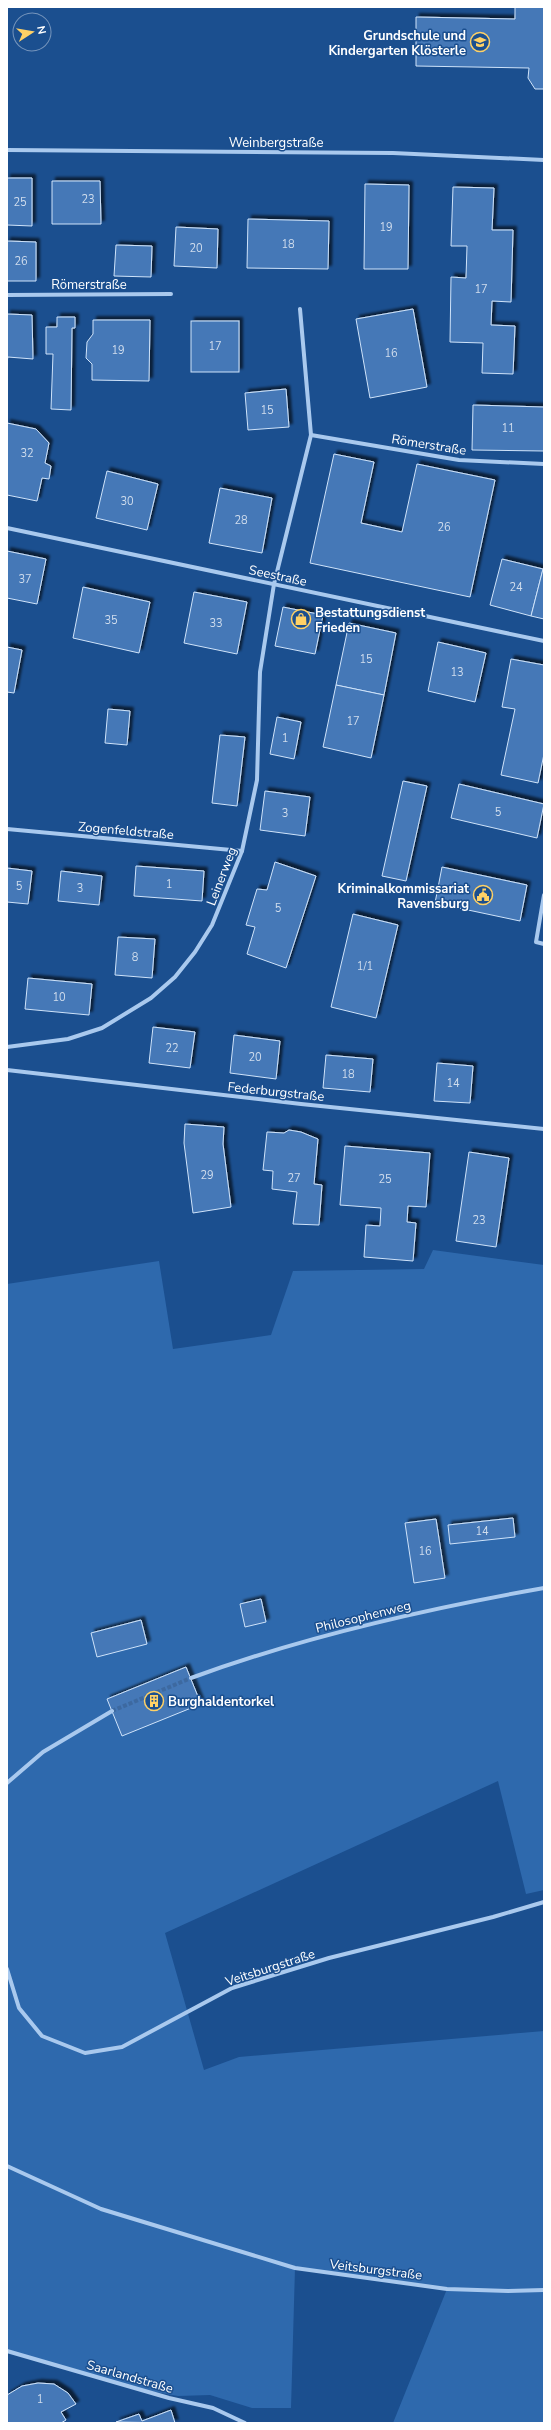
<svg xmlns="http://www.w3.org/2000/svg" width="551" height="2430" viewBox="0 0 551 2430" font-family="'Nunito Sans',sans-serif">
	<defs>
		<filter id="shadow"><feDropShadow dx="3.5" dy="-3.5" stdDeviation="1" flood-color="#0009"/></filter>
	</defs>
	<rect width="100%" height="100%" fill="#1b4f8f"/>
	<!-- green -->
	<path fill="#2e69ad" d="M433 1250 544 1265V1890L526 1894 498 1781 165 1933 204 2070 239 2057 544 2031V2423H393L447 2289 295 2268 291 2408H252L210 2395 178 2396 144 2390 7 2351V1284L159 1261 173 1349 271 1335 293 1271 424 1269Z"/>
	<!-- building -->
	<g fill="#4478b7" stroke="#cfe3fa" filter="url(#shadow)">
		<path d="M515 7H544V89H535L528 78 529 68 416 66V17L515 19Z"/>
		<path d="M7 178H32V226L7 225Z"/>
		<path d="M52 181H100L101 224H52Z"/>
		<path d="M365 184 409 185 408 269H364Z"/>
		<path d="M453 187 494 188 492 230H513L511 302 492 301 491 325 515 326 513 374 482 373 483 343 450 342 451 277 466 278 467 246H451Z"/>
		<path d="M248 219 329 221 328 269 247 268Z"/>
		<path d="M176 227 218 229 217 268 174 266Z"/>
		<path d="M7 241 36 242V281H7Z"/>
		<path d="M116 245 152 246 151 277 114 276Z"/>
		<path d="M413 309 427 387 370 398 356 319Z"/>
		<path d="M7 314 32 315 33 359 8 357 7 361Z"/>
		<path d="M57 317H75V328H72L71 410 51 409 53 354H46V327H57Z"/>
		<path d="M93 320H150L149 381 92 380V364L86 358 87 342 93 334Z"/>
		<rect x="191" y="321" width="48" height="51"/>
		<path d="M286 389 289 427 248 430 245 393Z"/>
		<path d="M473 405 544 407V451L472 450Z"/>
		<path d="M7 423 36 429 49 443 45 463 51 466 49 479 42 478 37 501 7 495Z"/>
		<path d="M334 454 374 462 361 523 402 532 417 464 495 480 470 597 310 563Z"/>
		<path d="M107 471 158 484 147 530 96 518Z"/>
		<path d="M220 488 272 498 262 553 209 543Z"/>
		<path d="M7 551 46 559 37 604 7 598Z"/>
		<path d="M502 559 543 569 531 616 490 605Z"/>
		<path d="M543 569H544V619L531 616Z"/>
		<path d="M83 587 150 602 139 653 73 638Z"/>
		<path d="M194 592 247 602 237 654 184 643Z"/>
		<path d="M283 607 323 615 315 654 275 646Z"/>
		<path d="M349 623 396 633 384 695 336 685Z"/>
		<path d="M438 642 486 653 475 702 428 691Z"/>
		<path d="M7 647 22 650 14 693 7 692Z"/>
		<path d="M511 659 544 665V754L538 783 501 775 515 709 502 707Z"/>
		<path d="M336 685 384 695 371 758 323 747Z"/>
		<path d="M108 709 130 711 127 745 105 743Z"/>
		<path d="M277 717 301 722 294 759 270 754Z"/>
		<path d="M220 735 245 737 237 806 212 803Z"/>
		<path d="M403 781 427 786 406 881 382 876Z"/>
		<path d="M459 784 544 804 537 838 451 818Z"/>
		<path d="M265 791 310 797 305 836 260 830Z"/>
		<path d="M275 862 316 876 286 968 247 954 255 927 246 925 257 889 267 890Z"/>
		<path d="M136 866 204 871 202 901 134 896Z"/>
		<path d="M442 867 527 885 520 921 435 903Z"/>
		<path d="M7 868 32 871 28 904 7 902Z"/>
		<path d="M61 871 102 876 99 905 58 901Z"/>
		<path d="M353 914 398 925 376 1018 331 1007Z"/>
		<path d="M118 937 155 939 152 978 115 975Z"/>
		<path d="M28 978 92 984 89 1015 25 1009Z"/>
		<path d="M153 1027 195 1032 190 1068 149 1063Z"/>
		<path d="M234 1035 280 1041 276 1079 230 1073Z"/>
		<path d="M326 1055 373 1059 370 1092 323 1088Z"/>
		<path d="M437 1063 473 1066 470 1103 434 1101Z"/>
		<path d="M185 1124 224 1127 223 1144 231 1207 193 1213 184 1143Z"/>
		<path d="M289 1130 301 1132 318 1139 314 1184 322 1185 319 1225 293 1224 297 1192 272 1189 273 1171 263 1170 267 1132 284 1133Z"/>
		<path d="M345 1146 430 1153 426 1207 408 1206 407 1222 416 1223 413 1261 364 1257 366 1225 380 1226 381 1208 340 1205Z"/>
		<path d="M469 1152 509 1158 496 1247 456 1241Z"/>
		<path d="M513 1518 515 1537 450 1544 448 1525Z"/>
		<path d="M436 1519 445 1578 414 1583 405 1523Z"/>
		<path d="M261 1599 266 1622 245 1627 240 1604Z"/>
		<path d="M141 1620 147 1644 97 1657 91 1633Z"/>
		<path d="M186 1667 201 1704 122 1736 107 1699Z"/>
		<path d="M38 2383 54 2384 68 2393 76 2404 61 2412 66 2420 61 2423H7V2395L22 2386Z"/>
		<path d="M171 2410 175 2423 116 2422 139 2414 142 2421Z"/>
	</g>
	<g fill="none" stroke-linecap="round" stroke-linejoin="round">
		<!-- minor-tunnel -->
		<path stroke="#3d69a0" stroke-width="4" stroke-dasharray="4 2" stroke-linecap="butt" d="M112 1711 191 1678"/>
		<!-- minor -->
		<g stroke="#a9c9ee" stroke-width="4">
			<path d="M7 150 393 153 544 160"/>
			<path d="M7 295 171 294"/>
			<path d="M311 435 459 460 544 464"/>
			<path d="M7 528 544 641"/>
			<path d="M7 829 242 851"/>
			<path d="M544 895 536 942 544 944"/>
			<path d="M7 1047 68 1039 102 1028 151 998 175 977 195 952 212 925 242 851 257 780 260 672 274 584 311 435 300 309"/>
			<path d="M7 1070 301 1104 544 1129"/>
			<path d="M191 1678C305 1636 425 1609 544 1588"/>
			<path d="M7 1783 43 1752 112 1711"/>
			<path d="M7 1969 19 2008 42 2036 85 2053 122 2047 232 1988 329 1958 493 1917 544 1902"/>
			<path d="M7 2166 101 2209 295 2268 447 2289 508 2291 544 2290"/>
			<path d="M7 2351 169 2398 213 2408 245 2423"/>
		</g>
	</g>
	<!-- icons -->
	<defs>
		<g id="school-ring" transform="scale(1)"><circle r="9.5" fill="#1b4f8f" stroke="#ffd166" stroke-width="1.5"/><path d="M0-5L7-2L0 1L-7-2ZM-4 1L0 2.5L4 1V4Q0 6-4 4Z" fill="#ffd166"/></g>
		<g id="shop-ring" transform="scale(1)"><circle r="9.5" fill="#1b4f8f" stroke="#ffd166" stroke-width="1.5"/><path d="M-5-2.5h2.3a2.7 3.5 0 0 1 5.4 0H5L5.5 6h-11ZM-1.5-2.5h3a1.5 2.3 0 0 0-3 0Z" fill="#ffd166"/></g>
		<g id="civic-ring" transform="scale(1)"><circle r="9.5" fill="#1b4f8f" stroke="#ffd166" stroke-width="1.5"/><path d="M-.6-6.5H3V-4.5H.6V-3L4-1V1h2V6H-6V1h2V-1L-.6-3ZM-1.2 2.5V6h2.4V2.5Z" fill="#ffd166"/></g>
		<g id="building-ring" transform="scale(1)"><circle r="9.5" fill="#1b4f8f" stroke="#ffd166" stroke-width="1.5"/><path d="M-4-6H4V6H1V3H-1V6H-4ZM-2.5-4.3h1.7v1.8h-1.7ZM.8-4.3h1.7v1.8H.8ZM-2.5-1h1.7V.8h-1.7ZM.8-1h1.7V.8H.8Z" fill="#ffd166"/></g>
	</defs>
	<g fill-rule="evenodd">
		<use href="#school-ring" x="480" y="42"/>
		<use href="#shop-ring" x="301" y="619"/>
		<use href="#civic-ring" x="483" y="895"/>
		<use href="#building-ring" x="154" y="1701"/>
	</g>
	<g text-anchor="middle" stroke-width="3" stroke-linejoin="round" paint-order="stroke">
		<!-- number labels -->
		<g font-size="11" fill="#d0dded">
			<text x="88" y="203">23</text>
			<text x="20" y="206">25</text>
			<text x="386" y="231">19</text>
			<text x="288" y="248">18</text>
			<text x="196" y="252">20</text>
			<text x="21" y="265">26</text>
			<text x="481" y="293">17</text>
			<text x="215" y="350">17</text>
			<text x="118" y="354">19</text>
			<text x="391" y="357">16</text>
			<text x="267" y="414">15</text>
			<text x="508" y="432">11</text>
			<text x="27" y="457">32</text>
			<text x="127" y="505">30</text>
			<text x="241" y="524">28</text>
			<text x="444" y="531">26</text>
			<text x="25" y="583">37</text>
			<text x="516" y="591">24</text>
			<text x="111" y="624">35</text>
			<text x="216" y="627">33</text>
			<text x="366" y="663">15</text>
			<text x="457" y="676">13</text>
			<text x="353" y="725">17</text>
			<text x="285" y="742">1</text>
			<text x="498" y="816">5</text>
			<text x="285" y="817">3</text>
			<text x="169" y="888">1</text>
			<text x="19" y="890">5</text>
			<text x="80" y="892">3</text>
			<text x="278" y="912">5</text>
			<text x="135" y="961">8</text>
			<text x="365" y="970">1/1</text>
			<text x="59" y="1001">10</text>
			<text x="172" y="1052">22</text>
			<text x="255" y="1061">20</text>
			<text x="348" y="1078">18</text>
			<text x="453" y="1087">14</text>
			<text x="207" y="1179">29</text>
			<text x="294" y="1182">27</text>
			<text x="385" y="1183">25</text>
			<text x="479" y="1224">23</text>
			<text x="482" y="1535">14</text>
			<text x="425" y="1555">16</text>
			<text x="40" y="2403">1</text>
		</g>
		<!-- poi labels -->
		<g font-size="13" font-weight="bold" fill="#fff" stroke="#1b4f8f" text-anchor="end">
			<text x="466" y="40">Grundschule und<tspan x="466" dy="15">Kindergarten Klösterle</tspan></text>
			<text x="315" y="617" text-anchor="start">Bestattungsdienst<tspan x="315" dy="15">Frieden</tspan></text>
			<text x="469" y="893">Kriminalkommissariat<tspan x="469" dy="15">Ravensburg</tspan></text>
			<text x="168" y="1706" text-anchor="start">Burghaldentorkel</text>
		</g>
		<!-- street labels -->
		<g font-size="13" fill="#fff" stroke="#1b4f8f">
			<text x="276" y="147">Weinbergstraße</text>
			<text x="89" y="289">Römerstraße</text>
			<text transform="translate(429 444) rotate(9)" y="5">Römerstraße</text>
			<text transform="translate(278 575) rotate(12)" y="5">Seestraße</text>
			<text transform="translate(126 830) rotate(5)" y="5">Zogenfeldstraße</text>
			<text transform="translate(221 876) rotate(-69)" y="5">Leinerweg</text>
			<text transform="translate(276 1091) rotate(6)" y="5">Federburgstraße</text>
			<text transform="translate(363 1616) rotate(-14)" y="5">Philosophenweg</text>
			<text transform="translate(270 1967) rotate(-18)" y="5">Veitsburgstraße</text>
			<text transform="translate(376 2269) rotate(7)" y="5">Veitsburgstraße</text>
			<text transform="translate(130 2376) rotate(16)" y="5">Saarlandstraße</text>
		</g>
	</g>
	<!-- border -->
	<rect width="551" height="2430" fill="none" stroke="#ffffff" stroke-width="16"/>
	<!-- north arrow -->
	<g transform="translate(32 32) rotate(78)"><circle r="19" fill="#1b4f8f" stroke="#7695bc"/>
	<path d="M0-3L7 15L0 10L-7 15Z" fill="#ffd166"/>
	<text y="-6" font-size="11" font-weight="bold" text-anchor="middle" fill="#ffffff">N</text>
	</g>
</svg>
